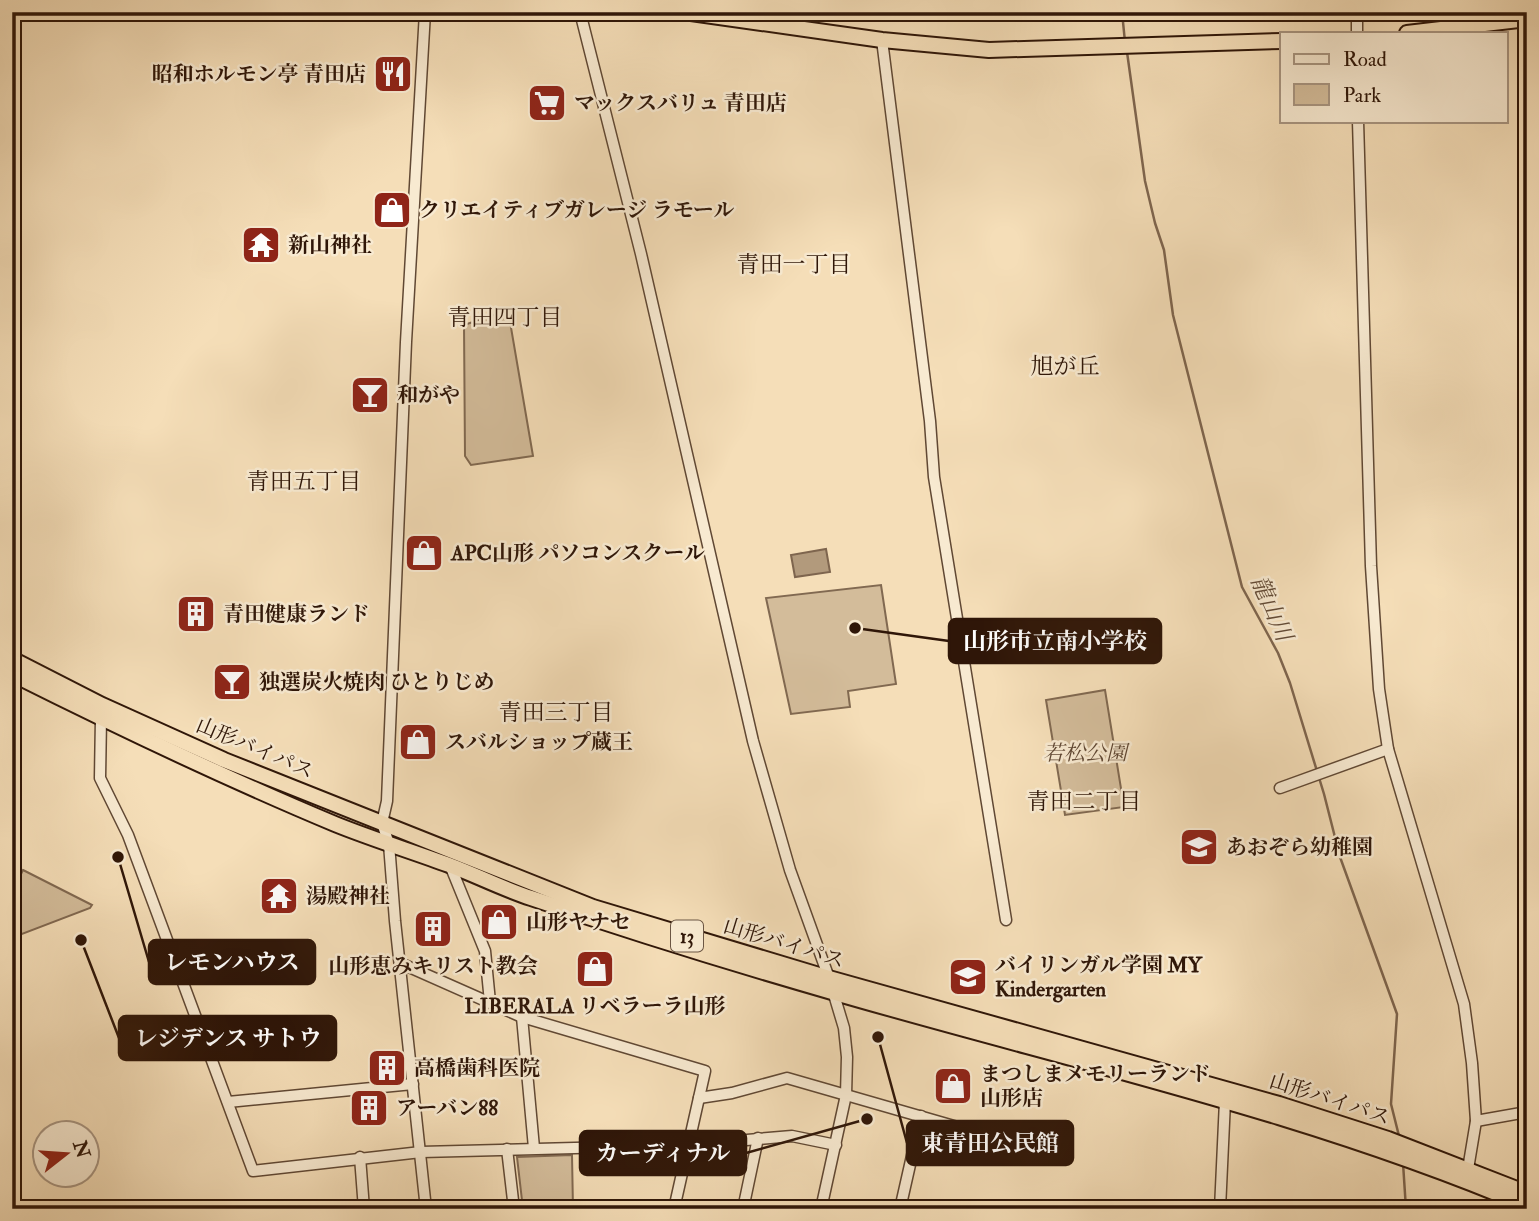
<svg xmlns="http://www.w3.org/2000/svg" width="1539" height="1221" viewBox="0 0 1539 1221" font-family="'IM FELL Double Pica','Noto Serif JP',serif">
	<rect width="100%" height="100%" fill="#f5deb8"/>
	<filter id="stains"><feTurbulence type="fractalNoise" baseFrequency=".00286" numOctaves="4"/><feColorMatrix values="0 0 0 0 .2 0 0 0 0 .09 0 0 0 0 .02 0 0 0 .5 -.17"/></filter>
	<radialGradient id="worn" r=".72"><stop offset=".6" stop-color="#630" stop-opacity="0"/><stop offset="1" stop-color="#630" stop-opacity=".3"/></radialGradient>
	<!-- green -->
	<g fill="#d3bc9a" stroke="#816951" stroke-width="2">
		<path d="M508 310 533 456 471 465 465 456 464 325Z"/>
		<path d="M881 585 896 684 848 691 850 707 791 714 766 598Z"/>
		<path d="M1105 690 1124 807 1065 815 1046 700Z"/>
		<path d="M23 870 92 905 90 908 22 934 12 929V892Z"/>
		<path d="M572 1155 573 1209H523L517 1157Z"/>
	</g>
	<!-- water -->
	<path fill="#b29a7c" stroke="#7e654e" stroke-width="2" d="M826 549 830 572 795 577 791 555Z"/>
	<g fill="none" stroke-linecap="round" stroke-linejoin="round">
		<!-- stream -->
		<g stroke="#7e654e" stroke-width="2.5">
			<path d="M1122 12 1125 42"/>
			<path d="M1127 52 1145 181 1155 223 1164 250 1173 315 1242 587 1278 653 1290 683 1324 794 1340 857 1397 1014 1391 1104 1399 1136"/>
			<path d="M1403 1163 1406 1209"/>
		</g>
		<!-- minor casing -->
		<g stroke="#604834" stroke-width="13">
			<g id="minor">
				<path d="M425 12 406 342 387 801 382 823 389 844 395 921 426 1209"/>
				<path d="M580 12 641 254 753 741 790 870 829 978 844 1028 847 1057 846 1095 821 1209"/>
				<path d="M1357 12V33"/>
				<path d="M882 40 930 421 934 477 1006 920"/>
				<path d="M1358 121 1371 566 1379 689 1388 749 1464 1004 1472 1063 1476 1121 1468 1169"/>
				<path d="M101 718 100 778 128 835 253 1171 421 1152 689 1145 792 1136 836 1145"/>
				<path d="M1280 788 1388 749"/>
				<path d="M450 865 485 951 490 1002"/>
				<path d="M400 963 522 1017 705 1071 674 1209"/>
				<path d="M522 1017 534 1148"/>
				<path d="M699 1098 732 1093 787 1078 999 1139 1061 1151"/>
				<path d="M228 1102 413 1084"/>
				<path d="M1476 1121 1527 1112"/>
				<path d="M507 1149 514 1209"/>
				<path d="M360 1157 364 1209"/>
				<path d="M743 1209 758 1138"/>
				<path d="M900 1209 921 1116"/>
				<path d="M1220 1209 1225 1101"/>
			</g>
		</g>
		<!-- highway casing -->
		<g stroke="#2f1608" stroke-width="18">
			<g id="highway">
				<path d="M684 12 882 40 989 50 1282 41"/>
				<path d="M1407 33 1527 19"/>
				<path d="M12 659 102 705 224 760 593 907 829 978 1279 1104 1388 1139 1527 1193"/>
				<path d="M12 674C118 727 225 778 335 824 372 839 411 851 449 865 476 875 503 889 531 898 631 932 731 963 832 992 1065 1060 1303 1111 1527 1206"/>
			</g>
		</g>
		<!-- minor -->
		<use href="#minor" stroke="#f8ead1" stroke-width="10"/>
		<!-- highway -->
		<use href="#highway" stroke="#f5deb8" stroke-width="14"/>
	</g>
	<!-- icons -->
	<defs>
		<g id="restaurant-square" transform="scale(2.0125)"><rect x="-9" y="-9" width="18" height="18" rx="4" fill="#8f2418" stroke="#f8ead1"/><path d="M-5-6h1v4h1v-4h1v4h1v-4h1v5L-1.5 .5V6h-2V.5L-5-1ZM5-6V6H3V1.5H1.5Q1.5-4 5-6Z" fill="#fff"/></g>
		<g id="supermarket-square" transform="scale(2.0125)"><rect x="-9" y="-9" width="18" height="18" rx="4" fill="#8f2418" stroke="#f8ead1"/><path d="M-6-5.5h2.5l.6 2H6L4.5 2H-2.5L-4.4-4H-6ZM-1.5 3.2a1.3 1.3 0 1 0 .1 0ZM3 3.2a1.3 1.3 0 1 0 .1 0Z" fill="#fff"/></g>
		<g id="shop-square" transform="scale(2.0125)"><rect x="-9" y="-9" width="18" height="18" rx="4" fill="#8f2418" stroke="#f8ead1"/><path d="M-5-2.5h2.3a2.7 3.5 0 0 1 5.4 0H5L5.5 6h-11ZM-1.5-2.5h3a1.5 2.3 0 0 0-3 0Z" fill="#fff"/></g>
		<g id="temple-square" transform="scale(2.0125)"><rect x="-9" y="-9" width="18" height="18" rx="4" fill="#8f2418" stroke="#f8ead1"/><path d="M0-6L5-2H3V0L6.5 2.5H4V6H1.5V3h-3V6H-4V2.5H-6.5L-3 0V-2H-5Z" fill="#fff"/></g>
		<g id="bar-square" transform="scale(2.0125)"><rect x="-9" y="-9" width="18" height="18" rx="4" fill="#8f2418" stroke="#f8ead1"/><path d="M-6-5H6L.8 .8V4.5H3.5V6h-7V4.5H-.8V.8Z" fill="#fff"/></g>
		<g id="building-square" transform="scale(2.0125)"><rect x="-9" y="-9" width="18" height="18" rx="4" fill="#8f2418" stroke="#f8ead1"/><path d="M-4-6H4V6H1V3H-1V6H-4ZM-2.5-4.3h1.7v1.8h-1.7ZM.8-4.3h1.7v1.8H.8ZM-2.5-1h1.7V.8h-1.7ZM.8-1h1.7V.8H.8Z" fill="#fff"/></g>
		<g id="school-square" transform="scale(2.0125)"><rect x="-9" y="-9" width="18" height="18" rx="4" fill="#8f2418" stroke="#f8ead1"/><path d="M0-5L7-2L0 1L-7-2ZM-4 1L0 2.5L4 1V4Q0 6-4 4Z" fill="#fff"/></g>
	</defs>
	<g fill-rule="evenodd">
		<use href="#restaurant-square" x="393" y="74"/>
		<use href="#supermarket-square" x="547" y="103"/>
		<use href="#shop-square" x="392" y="210"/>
		<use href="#temple-square" x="261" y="245"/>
		<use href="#bar-square" x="370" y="395"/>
		<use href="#shop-square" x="424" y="553"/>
		<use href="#building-square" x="196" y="614"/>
		<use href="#bar-square" x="232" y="682"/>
		<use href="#shop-square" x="418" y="742"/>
		<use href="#school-square" x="1199" y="847"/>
		<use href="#temple-square" x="279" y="896"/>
		<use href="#shop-square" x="499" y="922"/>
		<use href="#building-square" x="433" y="929"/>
		<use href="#shop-square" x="595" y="969"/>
		<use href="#school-square" x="968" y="977"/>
		<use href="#building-square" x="387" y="1068"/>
		<use href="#shop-square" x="953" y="1086"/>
		<use href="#building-square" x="369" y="1108"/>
	</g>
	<g text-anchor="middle" stroke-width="5" stroke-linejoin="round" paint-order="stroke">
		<!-- shield labels -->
		<rect fill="#f8ead1" stroke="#6b5644" stroke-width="2" x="671" y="920.5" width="32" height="31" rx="5"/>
		<g font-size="19" font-weight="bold" fill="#2f1608">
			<text x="687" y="943">13</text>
		</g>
		<!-- poi labels -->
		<g font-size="21" font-weight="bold" fill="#2f1608" stroke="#f8ead1" text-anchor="start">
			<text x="366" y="81" text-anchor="end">昭和ホルモン亭 青田店</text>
			<text x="574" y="110">マックスバリュ 青田店</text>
			<text x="419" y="217">クリエイティブガレージ ラモール</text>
			<text x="288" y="252">新山神社</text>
			<text x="397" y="402">和がや</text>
			<text x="451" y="560">APC山形 パソコンスクール</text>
			<text x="223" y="621">青田健康ランド</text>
			<text x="259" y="689">独選炭火焼肉 ひとりじめ</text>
			<text x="445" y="749">スバルショップ蔵王</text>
			<text x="1226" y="854">あおぞら幼稚園</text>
			<text x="306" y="903">湯殿神社</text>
			<text x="526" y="929">山形ヤナセ</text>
			<text x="995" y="972">バイリンガル学園 MY<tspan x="995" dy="24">Kindergarten</tspan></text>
			<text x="433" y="973" text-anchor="middle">山形恵みキリスト教会</text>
			<text x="595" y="1013" text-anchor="middle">LIBERALA リベラーラ山形</text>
			<text x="414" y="1075">高橋歯科医院</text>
			<text x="980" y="1081">まつしまメモリーランド<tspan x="980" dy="24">山形店</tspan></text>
			<text x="396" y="1115">アーバン88</text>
		</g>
		<!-- street labels -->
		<g font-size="21" fill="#2f1608" stroke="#f8ead1">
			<text transform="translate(255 748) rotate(23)" y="7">山形バイパス</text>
			<text transform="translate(784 943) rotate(17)" y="7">山形バイパス</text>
			<text transform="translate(1330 1099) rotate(18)" y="7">山形バイパス</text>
		</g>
		<!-- park labels -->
		<g font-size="21" font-style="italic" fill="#604834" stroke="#f8ead1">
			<text x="1085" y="760">若松公園</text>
		</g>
		<!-- neighbourhood labels -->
		<g font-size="23" fill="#2f1608" stroke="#f8ead1">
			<text x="794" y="272">青田一丁目</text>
			<text x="505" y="325">青田四丁目</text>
			<text x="1065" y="374">旭が丘</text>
			<text x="304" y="489">青田五丁目</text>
			<text x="556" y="720">青田三丁目</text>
			<text x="1084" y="809">青田二丁目</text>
		</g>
		<!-- water labels -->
		<g font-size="23" font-style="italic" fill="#634b36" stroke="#f8ead1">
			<text transform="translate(1272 608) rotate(66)" y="8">龍山川</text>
		</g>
	</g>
	<!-- callouts -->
	<path fill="none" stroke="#2f1608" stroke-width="2.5" d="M855 628L949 641M118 857L149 962M81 940L119 1038M878 1037L907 1143M867 1119L746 1153"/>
	<g fill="#2f1608" stroke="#f8ead1" stroke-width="2.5">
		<circle cx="855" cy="628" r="7"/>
		<circle cx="118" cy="857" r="7"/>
		<circle cx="81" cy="940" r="7"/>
		<circle cx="878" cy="1037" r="7"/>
		<circle cx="867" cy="1119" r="7"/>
	</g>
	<g fill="#2f1608" stroke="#2f1608" stroke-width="2.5">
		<rect x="949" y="619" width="212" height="44" rx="7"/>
		<rect x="149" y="940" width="166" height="44" rx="7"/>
		<rect x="119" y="1016" width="217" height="44" rx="7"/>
		<rect x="907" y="1121" width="166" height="44" rx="7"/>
		<rect x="580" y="1131" width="166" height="44" rx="7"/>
	</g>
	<g font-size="23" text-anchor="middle" font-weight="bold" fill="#fff">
		<text x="1055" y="649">山形市立南小学校</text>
		<text x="232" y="970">レモンハウス</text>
		<text x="228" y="1046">レジデンス サトウ</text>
		<text x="990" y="1151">東青田公民館</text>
		<text x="663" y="1161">カーディナル</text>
	</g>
	<!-- margin -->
	<rect width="1539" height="1221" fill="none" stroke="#f5deb8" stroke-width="42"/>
	<rect x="14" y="14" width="1511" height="1193" fill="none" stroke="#2f1608" stroke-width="3.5"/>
	<rect x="21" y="21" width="1497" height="1179" fill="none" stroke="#2f1608" stroke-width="2"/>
	<!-- legend -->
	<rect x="1280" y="32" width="228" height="91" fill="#f8ead1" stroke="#a89581" stroke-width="2"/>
	<rect x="1294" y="54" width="35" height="10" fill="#f8ead1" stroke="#a89581" stroke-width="2"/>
	<text x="1343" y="66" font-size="21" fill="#2f1608">Road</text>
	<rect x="1294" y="84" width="35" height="21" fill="#d3bc9a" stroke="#a89581" stroke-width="2"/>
	<text x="1343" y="102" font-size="21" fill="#2f1608">Park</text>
	<!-- north arrow -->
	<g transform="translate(66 1154) rotate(73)"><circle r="33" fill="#f8ead1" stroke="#a89581" stroke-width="2"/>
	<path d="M0-5L12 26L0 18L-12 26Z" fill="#8f2418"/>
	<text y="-10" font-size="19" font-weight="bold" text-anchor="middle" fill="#2f1608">N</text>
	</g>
	<rect width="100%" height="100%" filter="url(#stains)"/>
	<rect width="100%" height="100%" fill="url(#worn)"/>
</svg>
